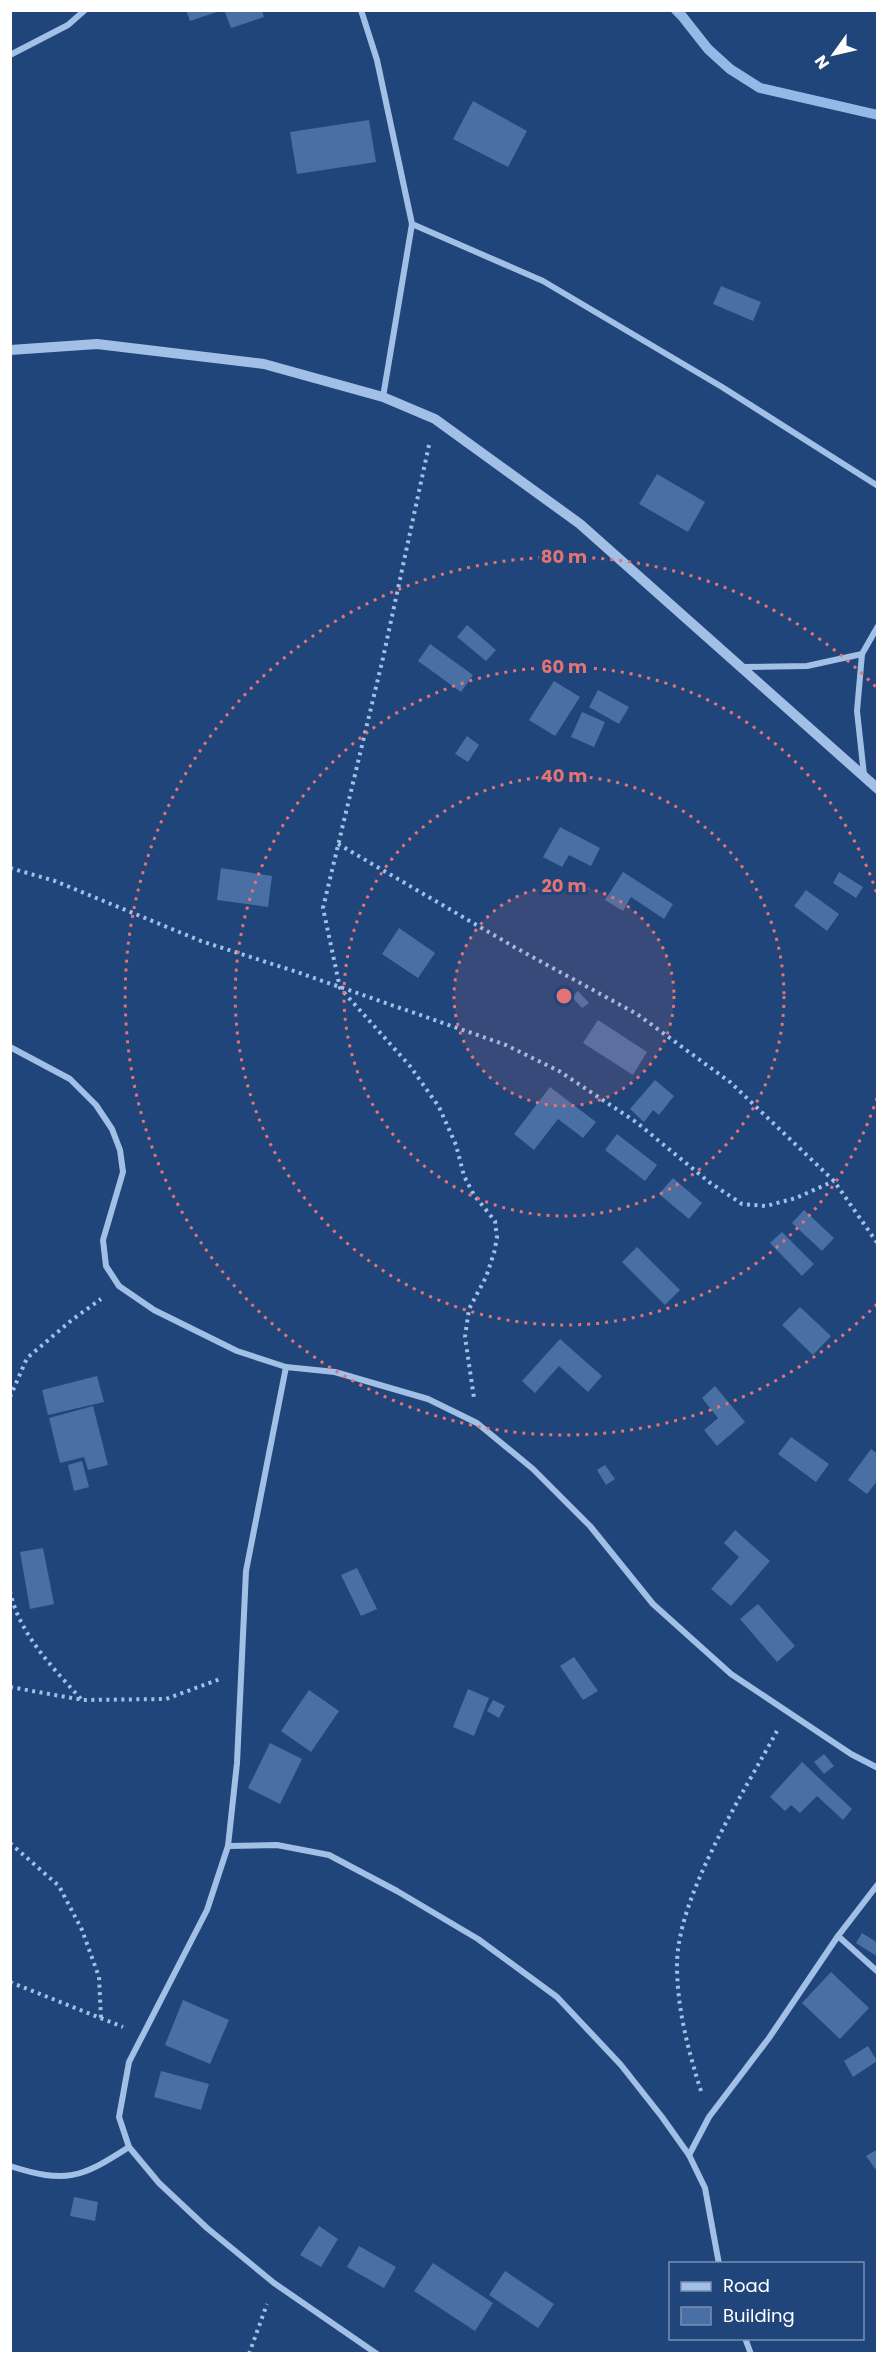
<svg xmlns="http://www.w3.org/2000/svg" width="888" height="2364" viewBox="0 0 888 2364" font-family="Poppins,sans-serif">
	<rect width="100%" height="100%" fill="#20457b"/>
	<g fill="none" stroke-linecap="round" stroke-linejoin="round">
		<!-- stream -->
		<path stroke="#95b9e7" stroke-width="10" d="M676 10 682 16 708 49 730 69 760 88 878 115"/>
	</g>
	<!-- building -->
	<g fill="#496fa4">
		<path d="M186 10H220V11L190 21Z"/>
		<path d="M224 10H262L264 17 231 28Z"/>
		<path d="M473 101 527 131 508 167 453 139Z"/>
		<path d="M369 120 376 162 297 174 290 132Z"/>
		<path d="M721 286 761 302 753 321 713 304Z"/>
		<path d="M657 474 705 502 688 532 639 504Z"/>
		<path d="M467 625 496 650 486 661 457 637Z"/>
		<path d="M430 644 473 675 461 692 418 661Z"/>
		<path d="M554 681 580 697 555 736 529 720Z"/>
		<path d="M598 690 629 707 619 724 589 707Z"/>
		<path d="M582 712 605 722 594 747 571 737Z"/>
		<path d="M467 736 479 745 468 762 455 754Z"/>
		<path d="M560 827 600 848 591 866 569 855 562 867 543 857Z"/>
		<path d="M221 868 272 876 268 907 217 900Z"/>
		<path d="M623 872 673 904 664 919 631 897 623 911 605 900Z"/>
		<path d="M839 872 863 887 856 898 833 883Z"/>
		<path d="M806 890 839 914 827 931 794 906Z"/>
		<path d="M399 928 435 953 418 978 382 954Z"/>
		<path d="M578 991 589 1003 582 1008 572 997Z"/>
		<path d="M598 1020 647 1052 633 1075 583 1043Z"/>
		<path d="M655 1080 674 1096 659 1115 653 1110 644 1122 630 1109Z"/>
		<path d="M550 1087 596 1122 583 1138 558 1119 534 1150 514 1134Z"/>
		<path d="M617 1134 657 1165 645 1181 605 1150Z"/>
		<path d="M673 1178 702 1203 689 1219 659 1194Z"/>
		<path d="M804 1210 834 1238 822 1251 792 1223Z"/>
		<path d="M782 1232 814 1264 802 1276 770 1243Z"/>
		<path d="M637 1247 680 1290 665 1305 622 1262Z"/>
		<path d="M800 1307 831 1336 813 1355 782 1325Z"/>
		<path d="M560 1339 602 1376 588 1392 559 1366 535 1393 522 1381Z"/>
		<path d="M97 1376 104 1402 48 1415 42 1390Z"/>
		<path d="M715 1386 745 1422 717 1446 704 1430 718 1418 702 1398Z"/>
		<path d="M93 1406 108 1465 88 1470 84 1457 60 1463 49 1418Z"/>
		<path d="M791 1437 829 1464 816 1482 778 1454Z"/>
		<path d="M871 1449 878 1454V1480L867 1494 848 1480Z"/>
		<path d="M82 1461 89 1487 74 1491 68 1465Z"/>
		<path d="M605 1465 615 1479 606 1485 597 1470Z"/>
		<path d="M735 1530 770 1561 731 1606 711 1589 739 1557 724 1543Z"/>
		<path d="M43 1548 54 1604 30 1609 20 1552Z"/>
		<path d="M357 1568 377 1609 361 1616 341 1575Z"/>
		<path d="M758 1604 795 1646 777 1662 740 1619Z"/>
		<path d="M574 1657 598 1691 583 1700 560 1666Z"/>
		<path d="M468 1689 489 1698 474 1736 453 1727Z"/>
		<path d="M309 1690 339 1711 311 1752 281 1731Z"/>
		<path d="M493 1700 505 1706 499 1718 487 1711Z"/>
		<path d="M270 1743 302 1759 280 1804 248 1788Z"/>
		<path d="M824 1754 834 1766 824 1774 814 1762Z"/>
		<path d="M802 1762 852 1809 843 1820 817 1796 800 1813 791 1805 785 1811 770 1797Z"/>
		<path d="M862 1933 878 1943V1957L856 1943Z"/>
		<path d="M831 1972 869 2008 840 2039 802 2003Z"/>
		<path d="M183 2000 229 2020 210 2064 165 2045Z"/>
		<path d="M868 2046 877 2061 853 2077 844 2061Z"/>
		<path d="M161 2071 209 2084 201 2110 154 2097Z"/>
		<path d="M878 2149V2173L866 2156Z"/>
		<path d="M74 2197 98 2202 95 2221 70 2216Z"/>
		<path d="M319 2226 338 2239 321 2267 300 2255Z"/>
		<path d="M359 2246 396 2267 384 2288 347 2267Z"/>
		<path d="M433 2263 493 2303 475 2331 414 2291Z"/>
		<path d="M505 2271 554 2304 538 2328 489 2295Z"/>
	</g>
	<g fill="none" stroke-linecap="round" stroke-linejoin="round">
		<!-- path -->
		<g stroke="#a2bfe6" stroke-width="4" stroke-dasharray="3 4.5" stroke-linecap="butt">
			<path d="M429 445 383 658 323 908 340 988 410 1066 439 1107 456 1145 464 1176 474 1195 495 1221 497 1238 494 1253 486 1277 469 1309 465 1337 474 1398"/>
			<path d="M338 844 516 948 637 1014 730 1082 834 1181 878 1244"/>
			<path d="M10 868 55 881 201 941 297 972 506 1045 559 1071 636 1122 709 1182 742 1204 766 1206 796 1198 834 1181"/>
			<path d="M10 1397 27 1358 73 1319 101 1299"/>
			<path d="M10 1591C19 1634 53 1668 82 1700"/>
			<path d="M10 1687 83 1700 166 1699 220 1679"/>
			<path d="M10 1843 59 1886 82 1930 99 1977 101 2018"/>
			<path d="M10 1982 123 2027"/>
			<path d="M701 2091C688 2050 677 2008 677 1965 677 1896 744 1792 777 1731"/>
			<path d="M249 2354 267 2304"/>
		</g>
		<!-- minor -->
		<g stroke="#a2bfe6" stroke-width="6">
			<path d="M361 10 377 60 412 224 383 397"/>
			<path d="M10 55 68 25 85 10"/>
			<path d="M412 224 543 281 722 387 878 486"/>
			<path d="M742 667 807 666 862 654"/>
			<path d="M864 775 857 711 862 654 878 626"/>
			<path d="M10 1047 70 1079 96 1105 112 1129 120 1150 123 1172 103 1240 106 1266 119 1286 154 1310 237 1351 286 1367 335 1372 428 1399 477 1423 533 1469 590 1526 653 1604 731 1674 851 1754 878 1768"/>
			<path d="M286 1367 246 1571 237 1763 228 1846 207 1910 129 2062 119 2117 129 2147 159 2183 207 2228 274 2283 377 2354"/>
			<path d="M228 1846 277 1845 329 1855 397 1891 478 1939 557 1997 621 2065 662 2117 689 2155 705 2188 719 2264"/>
			<path d="M838 1936 878 1972"/>
			<path d="M689 2155 709 2117 769 2038 838 1936 878 1884"/>
			<path d="M10 2166C66 2184 81 2178 129 2147"/>
			<path d="M745 2338 751 2354"/>
		</g>
		<!-- tertiary -->
		<path stroke="#a2bfe6" stroke-width="10" d="M10 350 97 344 264 364 383 397 435 419 580 524 878 789"/>
	</g>
	<!-- distance rings -->
	<circle cx="564" cy="996" r="110" fill="#e47373" fill-opacity=".12"/>
	<g fill="none" stroke="#e47373" stroke-width="3" stroke-dasharray="3 6">
		<circle cx="564" cy="996" r="110"/>
		<circle cx="564" cy="996" r="220"/>
		<path d="M877 1098A329 329 0 1 1 877 894"/>
		<path d="M877 1304A439 439 0 1 1 877 688"/>
	</g>
	<circle cx="564" cy="996" r="9" fill="#e47373" stroke="#20457b" stroke-width="3"/>
	<g font-size="18" text-anchor="middle" font-weight="bold" fill="#e47373" stroke="#20457b" stroke-width="6" stroke-linejoin="round" paint-order="stroke">
		<text x="564" y="563">80 m</text>
		<text x="564" y="673">60 m</text>
		<text x="564" y="782">40 m</text>
		<text x="564" y="892">20 m</text>
	</g>
	<!-- border -->
	<rect width="888" height="2364" fill="none" stroke="#ffffff" stroke-width="24"/>
	<!-- legend -->
	<rect x="669" y="2262" width="195" height="78" fill="#20457b" stroke="#798fb0" stroke-width="1.5"/>
	<rect x="681" y="2282" width="30" height="9" fill="#a2bfe6" stroke="#798fb0" stroke-width="1.5"/>
	<text x="723" y="2292" font-size="18" fill="#ffffff">Road</text>
	<rect x="681" y="2307" width="30" height="18" fill="#496fa4" stroke="#798fb0" stroke-width="1.5"/>
	<text x="723" y="2322" font-size="18" fill="#ffffff">Building</text>
	<!-- north arrow -->
	<g transform="translate(834 54) rotate(236)" stroke="#20457b" stroke-width="4.5" paint-order="stroke">
	<path d="M0-4.5L10 22L0 15L-10 22Z" fill="#ffffff"/>
	<text y="-9" font-size="16" font-weight="bold" text-anchor="middle" fill="#ffffff">N</text>
	</g>
</svg>
